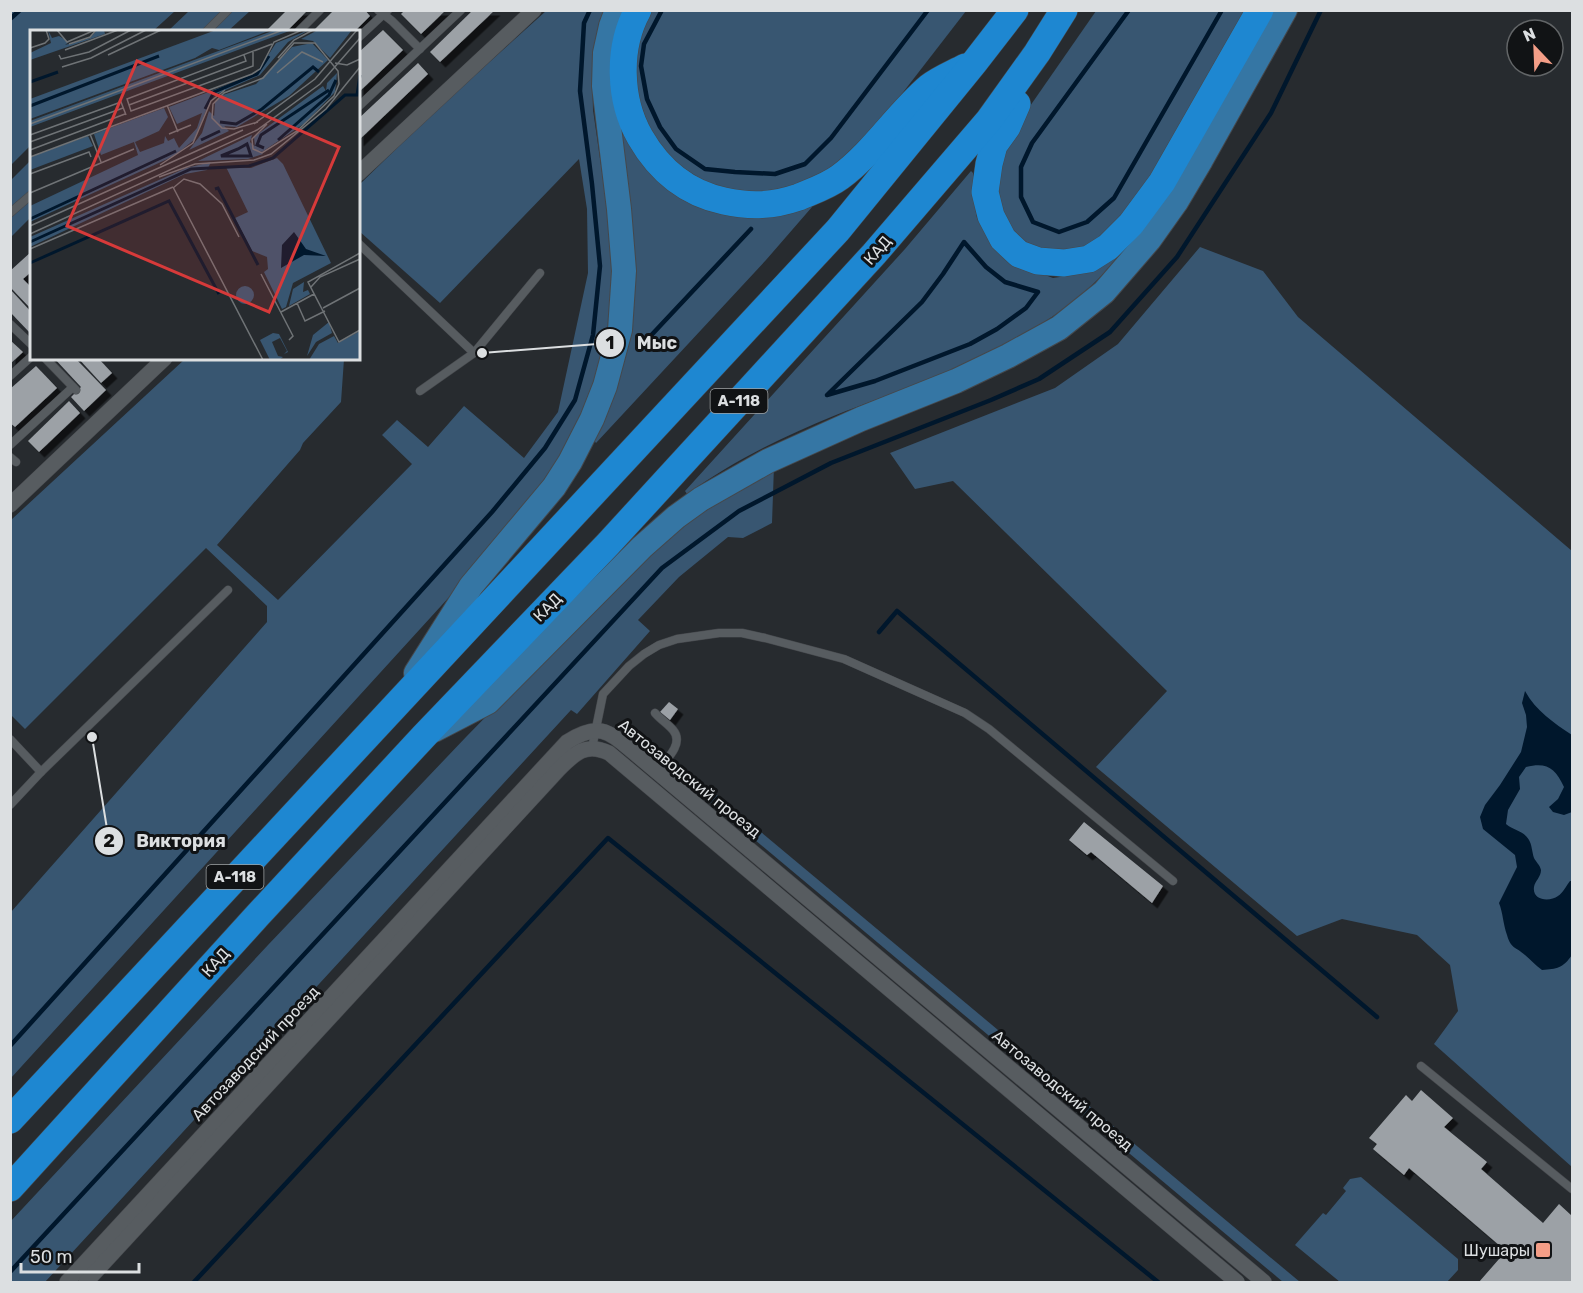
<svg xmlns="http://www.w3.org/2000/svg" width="1583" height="1293" viewBox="0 0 1583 1293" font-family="Rubik,sans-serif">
	<defs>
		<filter id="shadow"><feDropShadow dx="5.5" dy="5.5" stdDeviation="0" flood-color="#0009"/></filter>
	</defs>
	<rect width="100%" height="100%" fill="#272b2f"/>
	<!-- green -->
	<g fill="#385671">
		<path d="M11 10H175V11L153 31 32 32 31 145 11 165Z"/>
		<path d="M189 11H250L228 31 167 32Z"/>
		<path d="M546 11H604L599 23 592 66 593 110 616 269 611 321 602 366 576 431 512 528 11 1078V912L267 622V606L206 548 25 729 11 715V520L185 359H344L341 402 303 443 300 450 217 545 278 600 412 464 382 435 397 420 428 447 464 406 524 458 558 412 588 273 587 209 579 159 440 303 359 231V185L434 112Z"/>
		<path d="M648 11H966L877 126 847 159 795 190 747 194 705 182 670 159 649 127 636 91 634 50Z"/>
		<path d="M1096 11H1250L1147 186 1117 225 1086 249 1048 251 1029 244 1007 227 994 177 1010 135Z"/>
		<path d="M624 131 657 178 809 204 812 207 766 260 596 443 593 439 622 368 629 334 619 133Z"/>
		<path d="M31 160V217L11 237V180Z"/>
		<path d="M971 171 973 173V195L977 218 985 233 1016 264 1053 278 1073 275 1121 252C1059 338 932 378 836 415 784 436 733 461 687 494L685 491 905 249Z"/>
		<path d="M1200 247 1263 271 1298 317 1572 551V1167L1434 1044 1458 1011 1450 965 1417 935 1342 919 1297 936 1096 767 1167 691 953 481 915 489 890 453 1055 388 1118 344Z"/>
		<path d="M774 466 772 523 743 538 728 537 679 577 638 620 650 631 577 714 571 710 45 1282H11L10 1222 268 945 466 737 625 574 691 516Z"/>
		<path d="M671 757 1300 1282H1283L668 767 667 762Z"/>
		<path d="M1361 1177 1458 1259V1270L1447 1282H1340L1295 1245 1323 1213 1326 1215 1346 1191 1343 1188 1350 1179Z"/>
	</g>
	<!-- water -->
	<path fill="#00172c" d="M1525 691C1536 711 1554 723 1572 735V812L1564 815 1553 812 1549 807 1558 799 1564 787C1555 768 1547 762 1526 767L1519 777 1520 789 1508 810 1506 824C1514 831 1523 830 1529 840 1532 845 1532 852 1534 858 1536 862 1540 865 1541 870 1541 877 1535 881 1534 887 1532 901 1550 902 1558 896 1563 893 1566 886 1570 881H1572V955C1563 968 1557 969 1542 970 1535 965 1531 960 1525 955 1515 946 1511 949 1507 935 1503 924 1503 913 1499 903L1517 867 1515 855 1483 829 1480 817 1485 805 1500 785 1521 752 1527 727 1526 715 1522 703Z"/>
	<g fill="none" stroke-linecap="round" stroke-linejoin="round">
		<!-- stream -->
		<g stroke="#00172c" stroke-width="4.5">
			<path d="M662 10 644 44 641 66 647 99 660 127 676 149 705 169 735 172 775 174 805 164 831 138 928 10"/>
			<path d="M1129 10 1032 143 1021 167V197L1033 222 1059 232 1087 222 1114 198 1222 10"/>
			<path d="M10 19 20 10"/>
			<path d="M964 242 986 267 1005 282 1038 292 1026 308 997 329 970 344 875 381 827 395 922 302 943 274Z"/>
			<path d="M643 344 751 229"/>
			<path d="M879 632 897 611 1377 1017"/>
			<path d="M10 1046 492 512 545 448 575 400 593 335 600 266 592 184 580 91 584 23 590 10"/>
			<path d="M10 1272 662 568 739 511 831 463 991 400 1039 379 1110 332 1177 257 1271 113 1321 10"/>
			<path d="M194 1282 608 838 1158 1282"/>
		</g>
	</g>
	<!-- building -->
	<g fill="#9ca1a6" filter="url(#shadow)">
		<path d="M287 10H308L286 32H265Z"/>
		<path d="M334 10H365L370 16 354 32H312Z"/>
		<path d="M405 10H446L421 34 401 14Z"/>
		<path d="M473 10H495L440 62 430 52Z"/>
		<path d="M383 30 403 50 358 93V53Z"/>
		<path d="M418 63 428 74 358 141V119Z"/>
		<path d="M32 251V271L23 279 32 288V310L10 287V271Z"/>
		<path d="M10 289 32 313V335L10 312Z"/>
		<path d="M10 340 23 352 10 364Z"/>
		<path d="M54 358H75L106 390 84 411 71 397 81 387Z"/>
		<path d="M78 358H98L112 373 101 383Z"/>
		<path d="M36 366 57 388 15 427 10 423V389Z"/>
		<path d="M69 401 80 413 39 452 28 441Z"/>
		<path d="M669 702 678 709 670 720 660 712Z"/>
		<path d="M1084 822 1163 886 1152 903 1091 852 1087 855 1069 840Z"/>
		<path d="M1421 1090 1453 1118 1444 1127 1487 1162 1481 1169 1543 1223 1559 1204 1572 1216V1282H1479L1506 1251 1409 1168 1404 1175 1373 1149 1377 1144 1369 1138 1406 1095 1412 1101Z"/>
	</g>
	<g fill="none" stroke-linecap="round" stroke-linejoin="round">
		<!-- lane casing -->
		<g stroke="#45484c" stroke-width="9">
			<g id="lane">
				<path d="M378 10 392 21 420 49"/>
				<path d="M206 32 228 10"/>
				<path d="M298 32 320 10"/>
				<path d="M358 38 388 10"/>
				<path d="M358 107 461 10"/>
				<path d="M10 213 32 194"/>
				<path d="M358 243 474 353"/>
				<path d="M10 324 32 345"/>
				<path d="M45 358 76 390"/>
				<path d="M10 376 32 356"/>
				<path d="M420 391 474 353 540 273"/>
				<path d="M10 445 73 387"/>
				<path d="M10 457 16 462"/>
				<path d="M655 713C660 719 668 724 673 730 685 744 665 761 656 772"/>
				<path d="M10 739 41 772"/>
				<path d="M592 748 603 694 629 666 644 654 659 645 677 639 719 633H742L765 638 844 659 965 713 989 729 1173 881"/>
				<path d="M10 805 41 772 228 590"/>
				<path d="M1421 1066 1572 1189"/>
			</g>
		</g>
		<!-- street casing -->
		<g stroke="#45484c" stroke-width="16">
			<g id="street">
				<path d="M358 174 534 10"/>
				<path d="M10 505 165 358"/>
				<path d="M67 1282 567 742C601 720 610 733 637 755L1264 1282"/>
				<path d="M86 1282 559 769C575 753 586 742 609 753L1237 1282"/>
			</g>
		</g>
		<!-- primary casing -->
		<g stroke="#45484c" stroke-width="26">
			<g id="primary">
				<path d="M416 673 471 586 554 487 570 462 592 419 605 386 620 330 624 271 619 209 604 86 605 53 611 26 617 10"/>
				<path d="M434 730 488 702 642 547 676 517 701 499 768 461 861 419 956 381 1008 356 1059 328 1104 292 1149 240 1176 202 1201 160 1285 10"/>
			</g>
		</g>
		<!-- highway casing -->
		<g stroke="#45484c" stroke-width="28">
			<g id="highway">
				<path d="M638 10C617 48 619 100 640 137 659 170 686 193 724 201 751 207 773 206 799 197 813 191 828 186 840 177 874 152 897 114 929 87 939 79 954 73 965 67"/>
				<path d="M1017 104 1007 127 994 145 989 164 985 192 991 216 1003 239 1019 254 1038 261 1064 263 1089 259 1108 247 1131 224 1162 182 1260 10"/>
				<path d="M10 1120 838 230 974 63 1015 10"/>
				<path d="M10 1188 257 916 424 736 609 543 874 254 989 120 1037 53 1064 10"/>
			</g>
		</g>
		<!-- lane -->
		<use href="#lane" stroke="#575c60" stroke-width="8"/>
		<!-- street -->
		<use href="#street" stroke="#575c60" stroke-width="15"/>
		<!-- primary -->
		<use href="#primary" stroke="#3576a4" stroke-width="24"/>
		<!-- highway -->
		<use href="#highway" stroke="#1e87d1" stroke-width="27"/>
	</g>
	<!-- markers -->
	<rect fill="#f49e87" stroke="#111315" stroke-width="2" x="1535" y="1242" width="16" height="16" rx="3"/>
	<g text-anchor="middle" stroke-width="6" stroke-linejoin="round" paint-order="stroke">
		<!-- shield labels -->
		<g fill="#111315" stroke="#9fa2a4" stroke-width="1.5">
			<rect x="710.5" y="389" width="57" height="24" rx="4.5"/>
			<rect x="206.5" y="865" width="57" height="24" rx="4.5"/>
		</g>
		<g font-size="15" font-weight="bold" fill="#dcdfe1">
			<text x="739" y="406">А-118</text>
			<text x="235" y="882">А-118</text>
		</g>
		<!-- street labels -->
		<g font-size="16" fill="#dcdfe1" stroke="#111315">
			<text transform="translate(877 250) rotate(-49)" y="6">КАД</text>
			<text transform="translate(547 607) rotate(-46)" y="6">КАД</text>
			<text transform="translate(690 778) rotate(39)" y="6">Автозаводский проезд</text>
			<text transform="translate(215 962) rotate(-48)" y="6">КАД</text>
			<text transform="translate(255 1053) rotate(-47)" y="6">Автозаводский проезд</text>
			<text transform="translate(1063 1090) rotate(40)" y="6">Автозаводский проезд</text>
		</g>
		<!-- poi labels -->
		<g font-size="16" fill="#dcdfe1" stroke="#111315" text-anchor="end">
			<text x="1530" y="1256">Шушары</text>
		</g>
	</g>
	<!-- overview -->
	<g transform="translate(30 30)">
		<rect width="330" height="330" fill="#272b2f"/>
		<path d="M18 0 22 8 29 6 39 12 35 15 60 8 67 0H74L75 4 0 30V23L21 13ZM186 0H241L189 20 182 18 165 28 0 89V69ZM245 0H262L0 97V91ZM279 0 258 12 230 45 182 66 164 110 144 126 0 192V176L108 125 104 112 71 125 64 104 134 78 138 87 129 101 105 112 110 122 134 113 135 106 138 111 144 108 149 118 167 98 172 83 147 94 139 77 226 44 246 13ZM322 0 300 28 283 11 271 9 286 1ZM282 13 298 30 259 66 207 97 192 96 184 88 185 72 193 65 226 54 262 17ZM307 43 305 62 275 93 232 122 225 118 224 107 229 103 293 56 296 61 297 53ZM179 81 199 101 159 120 172 103ZM222 105 220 112 233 124 218 129 168 131ZM58 106 63 116 0 140V127ZM247 128 253 134 301 233 263 253 256 277 252 279 234 242 238 239 237 227 222 221 205 188 218 182 196 137 221 138ZM181 132 177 140 155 144 0 217V207L156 138ZM274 252 273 262 278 260 280 264 259 276 263 259ZM206 265a9 9 0 1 1 18 0a9 9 0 1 1-18 0ZM299 292 302 303 286 312 277 326 283 305ZM330 301V330H279L289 314 304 306 308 313ZM243 303 249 304 258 322 254 324 257 321 250 308 242 312 248 326 253 327 249 330H240L230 310Z" fill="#385671"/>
		<path d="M264 202 276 219 296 226 274 225 251 238 252 215Z" fill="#00172c"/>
		<path fill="none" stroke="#00172c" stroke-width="3" d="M0 52 28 42M0 76 129 26M175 79 184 62 227 44 239 26M190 92 206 94 232 79 283 37 289 42M171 110 190 101M248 110 299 65 306 50M217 114 221 126H191L208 119ZM234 118 227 115 231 105 299 60M185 159 188 158 228 235M0 189 146 121M0 212 161 139 219 136 243 128 315 65H327L330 45M0 233 139 171 189 264"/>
		<path fill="none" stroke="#6f7376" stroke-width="1.5" d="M27 0 37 12 65 0M39 14 60 7 66 0M0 18 15 13 19 9 16 0M35 20 88 0M223 22V36L101 81 97 69 242 14M29 25 31 29 59 22 101 0M78 25 131 0M248 28 264 10 283 0M305 33 317 35 330 29M32 37 61 28 116 0M247 43 272 22 293 32M99 75 216 31 214 25M137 75 148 102M228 92 204 99 192 98 182 88 183 74 194 63 233 48 264 13H285L308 41 309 54 304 66 267 101 232 123 223 119 222 109 237 94M0 94 253 0M224 94 285 49 327 0M60 104 71 132M139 104 161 95M0 105 91 72 96 85M0 112 93 78M0 120 95 84M0 127 222 44 230 39 244 12 272 0M130 135 163 113 181 71 195 60M0 144 59 122 61 127M129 147 165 134 224 130 241 124 296 79 330 37M143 157 233 330M143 158 154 149 170 154 192 174 209 207M0 163 104 119M0 196 213 100M0 204 227 100 290 54 330 8M0 219 143 157M330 223 278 252 309 312 330 300M231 244 263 306 259 310M281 257 290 247 330 229M267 273 275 291 295 281M293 278 330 258M251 282 284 264"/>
		<path fill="#d73a3a" fill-opacity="0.15" stroke="#d73a3a" stroke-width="3" d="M107 31 309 117 239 282 37 196Z"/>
		<rect width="330" height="330" fill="none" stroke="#dcdfe1" stroke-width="3"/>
	</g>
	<!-- callouts -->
	<path fill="none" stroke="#dcdfe1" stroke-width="2" d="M482 353L610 343M92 737L109 841"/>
	<g fill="#dcdfe1" stroke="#111315" stroke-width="2">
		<circle cx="482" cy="353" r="6"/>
		<circle cx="92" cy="737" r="6"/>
		<circle cx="610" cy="343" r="15"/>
		<circle cx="109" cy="841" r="15"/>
	</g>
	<g font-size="18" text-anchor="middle" font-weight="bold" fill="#111">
		<text x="610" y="349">1</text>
		<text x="109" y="847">2</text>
	</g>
	<g font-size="18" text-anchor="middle" font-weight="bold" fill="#dcdfe1" stroke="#111315" stroke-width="6" stroke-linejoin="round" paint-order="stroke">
		<text x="657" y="349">Мыс</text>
		<text x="181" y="847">Виктория</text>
	</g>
	<!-- border -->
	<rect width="1583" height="1293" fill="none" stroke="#dcdfe1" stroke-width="24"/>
	<!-- north arrow -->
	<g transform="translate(1535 48) rotate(337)"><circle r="28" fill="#111315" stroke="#626567" stroke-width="1.5"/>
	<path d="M0-4.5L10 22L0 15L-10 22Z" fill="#f49e87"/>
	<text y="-9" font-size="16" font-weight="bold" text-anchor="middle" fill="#dcdfe1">N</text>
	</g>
	<!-- scale -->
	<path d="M21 1263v9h118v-9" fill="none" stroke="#dcdfe1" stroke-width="3"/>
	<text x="30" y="1263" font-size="18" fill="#dcdfe1" stroke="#111315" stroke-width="4.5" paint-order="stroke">50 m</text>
</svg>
